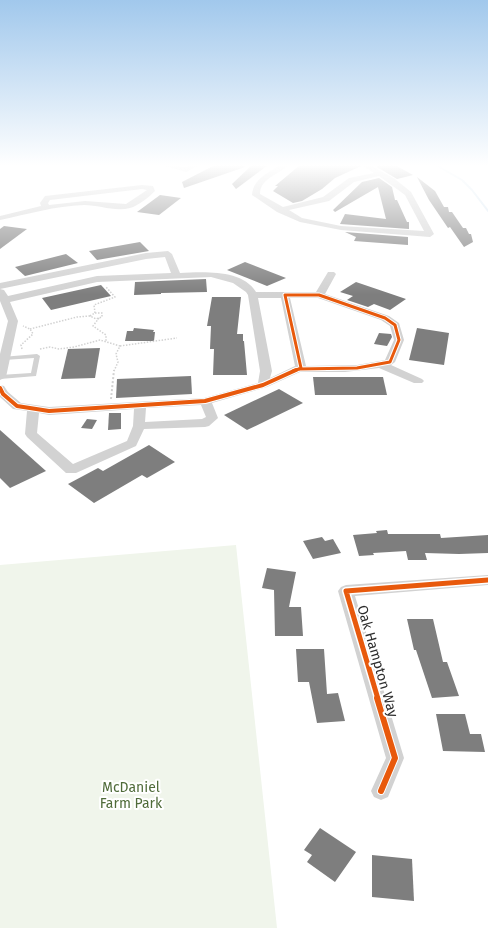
<svg xmlns="http://www.w3.org/2000/svg" width="488" height="928" viewBox="0 0 488 928" font-family="'Fira Sans',sans-serif">
	<rect width="100%" height="100%" fill="#fff"/>
	<!-- green -->
	<path fill="#f0f5eb" d="M236 545 277 928H0V565Z"/>
	<g fill="none" stroke-linecap="round" stroke-linejoin="round">
		<!-- stream -->
		<path stroke="#d6e6f2" stroke-width="2" d="M436 165 462 180 472 190 488 211"/>
	</g>
	<!-- building -->
	<g fill="#7e7e7e">
		<path d="M215 165H244L245 167 184 188 182 182Z"/>
		<path d="M252 165H268L236 189 232 184Z"/>
		<path d="M300 165H361V166L335 178 322 189 302 201 293 203 273 191 278 186H275Z"/>
		<path d="M378 165H395L413 175 397 179 377 167Z"/>
		<path d="M417 177 435 191 444 207H448L449 212H452L463 228H466L469 234H471L473 242 464 247 450 227 448 228 429 200Z"/>
		<path d="M379 178 392 187 395 200H397L407 222H409V229L340 224 345 214 386 219 378 187 335 212 333 210 362 182Z"/>
		<path d="M160 195 181 198 159 215 137 212Z"/>
		<path d="M4 226 27 229 0 249V229Z"/>
		<path d="M345 232 408 237V245L354 241 356 237Z"/>
		<path d="M140 242 149 251 97 260 89 251Z"/>
		<path d="M66 254 78 263 25 276 15 267Z"/>
		<path d="M245 262 286 278 267 286 227 270Z"/>
		<path d="M206 279 207 292 161 293V294L134 295 135 282Z"/>
		<path d="M356 282 406 299 390 310 374 304 368 307 347 300 353 296 340 292Z"/>
		<path d="M101 285 111 296 51 310 42 298Z"/>
		<path d="M212 297H241L237 334H243V341H244L247 375H213L214 349H210L211 326H207Z"/>
		<path d="M134 328 154 330 153 332H155L154 341H125L127 331H133Z"/>
		<path d="M417 328 449 333 444 365 409 360Z"/>
		<path d="M379 333 391 334 392 337 387 346 374 344Z"/>
		<path d="M100 348 95 378 61 379 68 349Z"/>
		<path d="M191 376 192 394 116 398 117 379Z"/>
		<path d="M313 377H383L387 395H315Z"/>
		<path d="M279 389 303 403 247 430 224 415Z"/>
		<path d="M109 413H121V429L108 430Z"/>
		<path d="M87 419 97 420 92 429 81 428Z"/>
		<path d="M0 430 46 471 10 488 0 478Z"/>
		<path d="M149 445 175 462 147 478 142 475 94 503 68 484 98 468 103 471Z"/>
		<path d="M387 530 388 534H440L441 538 488 535V553L459 554 425 553 427 560H408L406 551 373 553 374 555 359 556 353 535 377 533 376 531Z"/>
		<path d="M322 537 325 541 333 539 341 553 313 559 303 541Z"/>
		<path d="M267 568 296 572 289 607H301L303 636H275L274 590 262 588Z"/>
		<path d="M407 619H433L443 662H447L459 696 432 698 416 650H414Z"/>
		<path d="M296 649H324L327 694 338 693 345 721 317 723 309 682H298Z"/>
		<path d="M436 714H465L470 734H481L485 752 443 751Z"/>
		<path d="M320 828 356 852 335 882 307 862 312 855 304 850Z"/>
		<path d="M372 855 412 859 414 901 372 897Z"/>
	</g>
	<g fill="none" stroke-linecap="round" stroke-linejoin="round">
		<!-- path-far1 -->
		<g stroke="#d2d2d2" stroke-width="1.5" stroke-dasharray="1.5 1.5" stroke-linecap="butt">
			<path d="M95 313 94 305 115 297 106 287"/>
			<path d="M95 313H102V317L96 319 90 316Z"/>
			<path d="M99 318 93 326 106 335V341"/>
			<path d="M30 329 77 317 90 316"/>
			<path d="M120 346 177 338"/>
			<path d="M22 349 21 345 33 334 30 329 23 326"/>
			<path d="M40 349 50 347 59 349 74 347 100 340 120 346 116 354 118 362 114 371"/>
		</g>
		<!-- path -->
		<path stroke="#d2d2d2" stroke-width="2" stroke-dasharray="2 2" stroke-linecap="butt" d="M111 399 114 370"/>
		<!-- service -->
		<path fill="#d2d2d2" fill-rule="evenodd" d="M37 354 40 356 36 376 0 379V375L31 373 34 358 4 360 2 359V357Z"/>
		<!-- minor -->
		<g fill="#d2d2d2" fill-rule="evenodd">
			<path d="M162 165C167 165 183 168 186 167 191 166 194 165 199 165L186 172Z"/>
			<path d="M280 165H288C279 175 260 178 260 194L283 207 323 197 349 178 374 173 362 165H370L395 179 411 192 434 234 430 237 341 230 300 222 277 212 252 195C253 179 268 173 280 165ZM379 176 405 195 424 231 341 226 302 218 289 210 329 201 354 182Z"/>
			<path d="M142 185 153 186 155 191C149 197 138 206 130 208 115 212 99 205 84 205 55 206 28 214 0 220V216L41 206 40 203 45 196ZM142 189 147 190 126 204 85 201 49 205 48 203 50 200Z"/>
			<path d="M168 251 172 254 180 273C203 272 242 269 256 292H316L328 272H334L336 274 325 294 389 316 399 323 404 340 395 362 391 365 422 379 424 381 422 383H414L379 368 345 372H300L267 387 212 403 218 418 209 426 205 427 144 429 136 446 76 473H66L27 437 25 434 27 411 13 409 0 397V385L4 386 8 392 21 403 49 407 204 398 258 383 260 371 248 295 246 292 233 283 211 277 97 282 10 302 18 321 6 377 0 380V354L8 321 0 301V289L4 290 8 296 97 276 171 273 165 257 146 259 0 289V283L146 253ZM258 298H281L295 366 270 378 272 371ZM290 298H318L381 320 390 326 394 340 385 360 357 365 306 366ZM201 405 206 417 202 419 145 422 146 408ZM134 409 133 426 127 441 73 464 37 433 39 413 49 415Z"/>
			<path d="M488 575V585L355 596 404 758 388 797 381 800 374 797 371 791 386 758 338 591 341 587 346 585Z"/>
		</g>
		<!-- cycleway-far3 casing -->
		<g stroke="#fff" stroke-width="5">
			<g id="cycleway-far3">
				<path d="M285 295H319L385 318 395 325 399 340 390 362 357 368 299 369 301 368Z"/>
				<path d="M293 371 299 369"/>
			</g>
		</g>
		<!-- cycleway-far2 casing -->
		<g stroke="#fff" stroke-width="6">
			<path id="cycleway-far2" d="M0 388 3 394 17 406 49 411 205 401 263 385 296 370"/>
		</g>
		<!-- cycleway-far1 casing -->
		<g stroke="#fff" stroke-width="8">
			<path id="cycleway-far1" d="M378 699 346 591 488 580"/>
		</g>
		<!-- cycleway casing -->
		<g stroke="#fff" stroke-width="8">
			<path id="cycleway" d="M377 698 395 758 381 791"/>
		</g>
		<!-- cycleway-far3 -->
		<use href="#cycleway-far3" stroke="#e8590c" stroke-width="3"/>
		<!-- cycleway-far2 -->
		<use href="#cycleway-far2" stroke="#e8590c" stroke-width="4"/>
		<!-- cycleway-far1 -->
		<use href="#cycleway-far1" stroke="#e8590c" stroke-width="5"/>
		<!-- cycleway -->
		<use href="#cycleway" stroke="#e8590c" stroke-width="6"/>
	</g>
	<!-- sky -->
	<linearGradient id="sky" x2="0" y2="1"><stop stop-color="#a1c8ec"/><stop offset="0.56" stop-color="#fff"/><stop offset="1" stop-color="#fff" stop-opacity="0"/></linearGradient>
	<rect width="488" height="295" fill="url(#sky)"/>
	<g text-anchor="middle" stroke-width="4" stroke-linejoin="round" paint-order="stroke">
		<!-- near-street labels -->
		<g font-size="14" fill="#2d2d2d" stroke="#fff">
			<text transform="translate(378 661) rotate(74)" y="5">Oak Hampton Way</text>
		</g>
		<!-- near-park labels -->
		<g font-size="14" fill="#4f6b39" stroke="#fff">
			<text x="131" y="792">McDaniel<tspan x="131" dy="16">Farm Park</tspan></text>
		</g>
	</g>
</svg>
